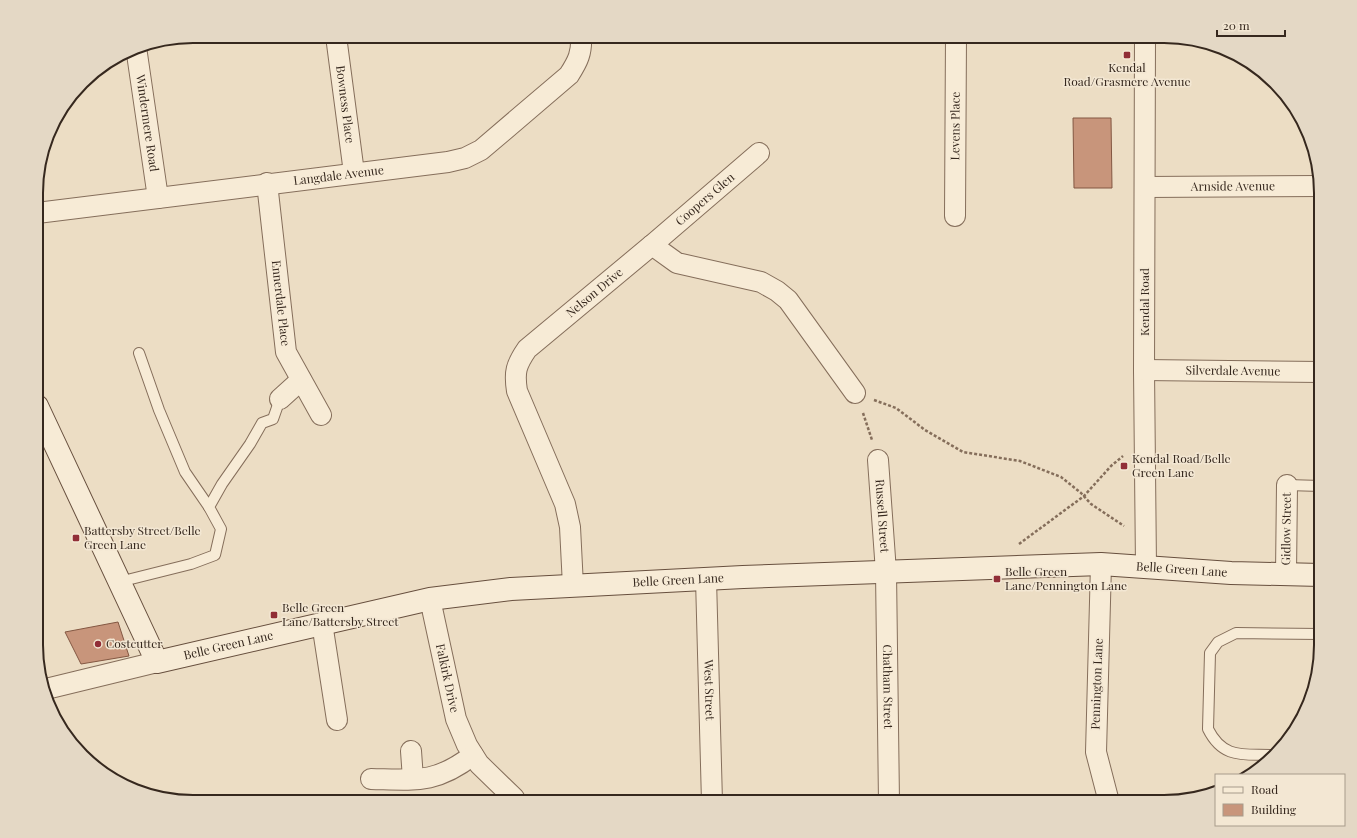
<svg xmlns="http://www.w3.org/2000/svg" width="1357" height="838" viewBox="0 0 1357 838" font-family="'Playfair Display',serif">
	<rect width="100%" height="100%" fill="#ecddc4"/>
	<!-- building -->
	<g fill="#c8957b" stroke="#835742">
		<path d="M1073 118H1111L1112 188H1074Z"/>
		<path d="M118 622 129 656 81 664 65 632Z"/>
	</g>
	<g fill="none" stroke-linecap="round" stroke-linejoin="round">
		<!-- lane casing -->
		<g stroke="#856e5b" stroke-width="12">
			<g id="lane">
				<path d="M139 353 159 410 185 472 209 507"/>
				<path d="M1287 485 1321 486"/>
				<path d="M119 582 191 564 215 555 221 529 209 507 222 484 250 444 262 423 273 419 280 399"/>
				<path d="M1270 755C1243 754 1223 759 1208 729L1210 653 1218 642 1236 633 1321 634"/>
			</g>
		</g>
		<!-- street casing -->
		<g stroke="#856e5b" stroke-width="22">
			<g id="street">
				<path id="s1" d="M336 36 354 173"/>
				<path d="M1145 36 1144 370 1146 567"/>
				<path id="s2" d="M136 47 158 198"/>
				<path id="s3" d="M267 183 286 352 321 415"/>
				<path id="s4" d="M1145 187 1321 186"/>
				<path id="s5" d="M37 213 448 162 465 158 481 150 569 75C578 61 582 53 581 36"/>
				<path id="s6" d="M955 216 956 36"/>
				<path id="s7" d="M652 245 759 153"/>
				<path id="s8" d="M1144 370 1321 372"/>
				<path d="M280 399 301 380"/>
				<path id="s9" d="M878 460 886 572 889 802"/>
				<path d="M1101 564 1096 752 1109 802"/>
				<path id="s10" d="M1286 574 1287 485"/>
				<path id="s11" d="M706 579 712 802"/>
				<path id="s12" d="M573 586 570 527 565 504 517 391C514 372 516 365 527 349L652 245 677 263 761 282 777 291 788 300 855 393"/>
				<path id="s13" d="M430 599 456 719 467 745 479 764 514 798 516 802"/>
				<path d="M322 623 337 720"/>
				<path d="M46 689 157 662"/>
				<path d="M411 751 413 779"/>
				<path d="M371 779C415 780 436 784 473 755"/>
			</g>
		</g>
		<!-- secondary casing -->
		<g stroke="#674f3e" stroke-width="24">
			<g id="secondary">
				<path id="s14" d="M37 406 157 662 430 599 511 589 743 577 1101 564 1231 573 1321 575"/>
			</g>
		</g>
		<!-- path -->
		<g stroke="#856e5b" stroke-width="2.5" stroke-dasharray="3 2" stroke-linecap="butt">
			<path d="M874 400 896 408 925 430 963 452 1020 461 1061 477 1081 493 1091 504 1124 526"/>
			<path d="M863 413 872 440"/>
			<path d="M1019 544 1084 496 1111 466 1123 456"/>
		</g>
		<!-- lane -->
		<use href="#lane" stroke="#f7ebd6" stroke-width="10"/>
		<!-- street -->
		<use href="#street" stroke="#f7ebd6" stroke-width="20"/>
		<!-- secondary -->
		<use href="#secondary" stroke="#f7ebd6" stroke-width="22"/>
	</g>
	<!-- markers -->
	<g fill="#912e37" stroke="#f3e7d3" stroke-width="1.5">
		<rect x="1123" y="51" width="8" height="8" rx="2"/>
		<rect x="1120" y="462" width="8" height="8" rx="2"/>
		<rect x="72" y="534" width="8" height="8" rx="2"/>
		<rect x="993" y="575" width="8" height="8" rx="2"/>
		<rect x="270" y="611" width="8" height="8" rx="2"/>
		<circle cx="98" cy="644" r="4"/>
	</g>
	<g text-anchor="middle" stroke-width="3" stroke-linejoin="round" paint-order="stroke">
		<!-- poi labels -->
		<g font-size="12" fill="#36281e" stroke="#f3e7d3" text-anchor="start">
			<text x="1127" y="72" text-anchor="middle">Kendal<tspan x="1127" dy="14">Road/Grasmere Avenue</tspan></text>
			<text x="1132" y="463">Kendal Road/Belle<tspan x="1132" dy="14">Green Lane</tspan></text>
			<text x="84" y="535">Battersby Street/Belle<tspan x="84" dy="14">Green Lane</tspan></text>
			<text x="1005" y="576">Belle Green<tspan x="1005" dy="14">Lane/Pennington Lane</tspan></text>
			<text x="282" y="612">Belle Green<tspan x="282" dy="14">Lane/Battersby Street</tspan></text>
			<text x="106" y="648">Costcutter</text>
		</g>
		<!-- street labels -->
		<g font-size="12" fill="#36281e" stroke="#f3e7d3">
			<text dy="4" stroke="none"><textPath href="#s1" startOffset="69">Bowness Place</textPath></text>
			<text dy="4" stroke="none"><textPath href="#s2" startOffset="77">Windermere Road</textPath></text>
			<text dy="4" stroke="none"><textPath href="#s6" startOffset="90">Levens Place</textPath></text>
			<text dy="4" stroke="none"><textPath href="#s5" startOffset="304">Langdale Avenue</textPath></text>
			<text dy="4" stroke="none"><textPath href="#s4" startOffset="88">Arnside Avenue</textPath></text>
			<text dy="4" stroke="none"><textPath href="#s7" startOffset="70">Coopers Glen</textPath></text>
			<text dy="4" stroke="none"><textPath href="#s12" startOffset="338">Nelson Drive</textPath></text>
			<text transform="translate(1145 302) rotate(-90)" y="4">Kendal Road</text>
			<text dy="4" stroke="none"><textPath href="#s3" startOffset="121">Ennerdale Place</textPath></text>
			<text dy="4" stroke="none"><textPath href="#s8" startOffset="89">Silverdale Avenue</textPath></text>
			<text dy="4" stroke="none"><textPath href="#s9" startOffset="56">Russell Street</textPath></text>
			<text dy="4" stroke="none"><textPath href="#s10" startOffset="45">Gidlow Street</textPath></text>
			<text dy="4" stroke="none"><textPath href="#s14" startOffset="1316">Belle Green Lane</textPath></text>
			<text dy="4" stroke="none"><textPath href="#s14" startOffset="812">Belle Green Lane</textPath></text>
			<text dy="4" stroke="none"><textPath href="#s14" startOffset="356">Belle Green Lane</textPath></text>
			<text dy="4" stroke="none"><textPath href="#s13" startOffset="81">Falkirk Drive</textPath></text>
			<text transform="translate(1097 684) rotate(-88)" y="4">Pennington Lane</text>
			<text dy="4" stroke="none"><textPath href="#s9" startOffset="227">Chatham Street</textPath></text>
			<text dy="4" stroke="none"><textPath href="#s11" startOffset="111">West Street</textPath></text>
		</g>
	</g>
	<!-- crop -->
	<path d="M0 0H1357V838H0ZM193 43H1164A150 150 0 0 1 1314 193V645A150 150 0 0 1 1164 795H193A150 150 0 0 1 43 645V193A150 150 0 0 1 193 43Z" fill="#e4d8c5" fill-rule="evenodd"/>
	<path fill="none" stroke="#36281e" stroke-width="2" d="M193 43H1164A150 150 0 0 1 1314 193V645A150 150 0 0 1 1164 795H193A150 150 0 0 1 43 645V193A150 150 0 0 1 193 43Z"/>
	<!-- legend -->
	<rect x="1215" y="774" width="130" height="52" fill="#f3e7d3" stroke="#a79b8b"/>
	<rect x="1223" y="787" width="20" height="6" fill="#f7ebd6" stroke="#a79b8b"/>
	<text x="1251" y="794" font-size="12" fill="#36281e">Road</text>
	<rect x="1223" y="804" width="20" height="12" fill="#c8957b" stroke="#a79b8b"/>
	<text x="1251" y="814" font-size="12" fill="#36281e">Building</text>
	<!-- scale -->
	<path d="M1217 30v6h68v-6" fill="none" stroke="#36281e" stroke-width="2"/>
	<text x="1223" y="30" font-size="12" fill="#36281e" stroke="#f3e7d3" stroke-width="3" paint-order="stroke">20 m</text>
</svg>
